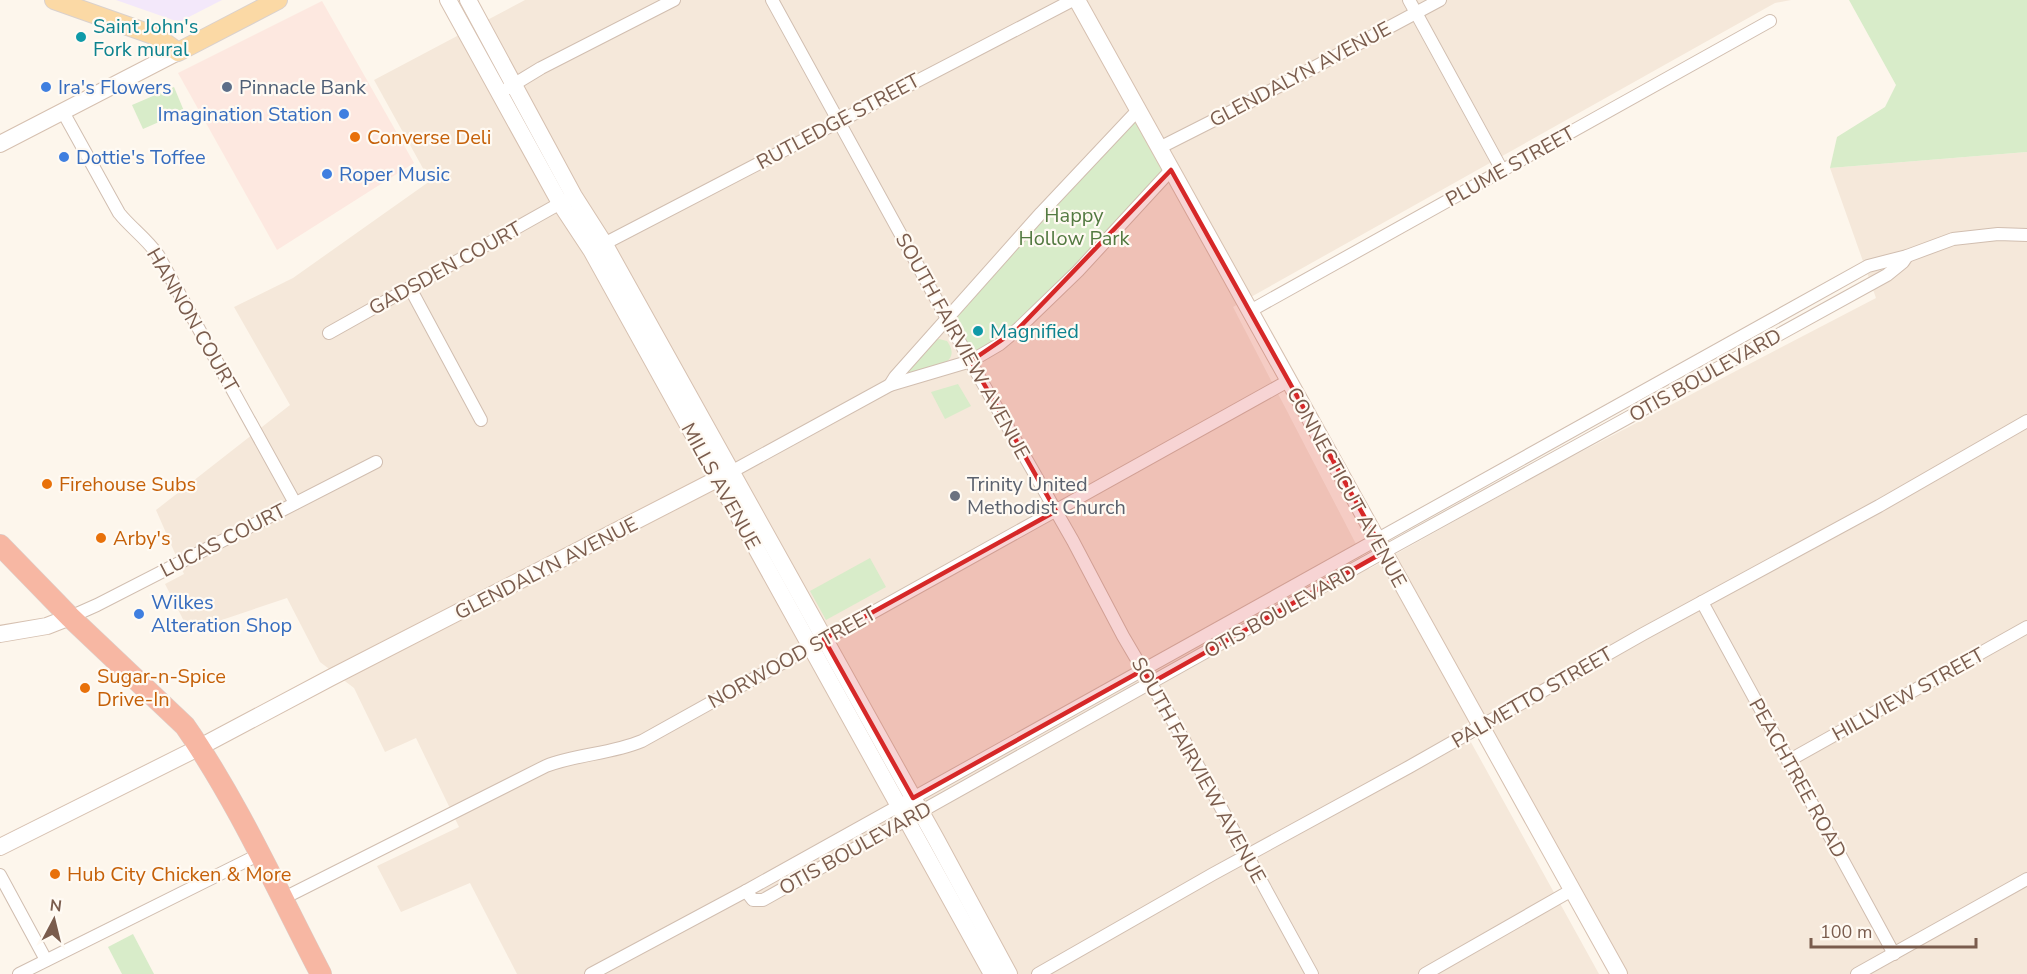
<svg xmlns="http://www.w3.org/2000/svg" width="2027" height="974" viewBox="0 0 2027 974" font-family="'Nunito Sans',sans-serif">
	<rect width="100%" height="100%" fill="#fdf6ec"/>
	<!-- residential -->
	<path fill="#f5e8da" d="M525 0H1791L1775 3 1233 307 1369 569 1552 467 1876 298 1830 168 2027 152V974H1628L1483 714 1462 726 1599 974H517L470 883 401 912 377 866 459 827 416 738 385 752 354 688 320 662 287 598 189 631 165 584 184 574 156 510 290 405 234 307 293 278 430 181 374 80Z"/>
	<!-- commercial -->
	<path fill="#fde8e0" d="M322 1 414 163 277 250 178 73Z"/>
	<!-- education -->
	<path fill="#f3e8fa" d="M116 0H222L181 21 173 20Z"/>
	<!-- green -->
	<g fill="#d8ecc9">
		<path d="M1849 0H2027V152L1830 168 1837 137 1885 107 1896 85Z"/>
		<path d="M174 87 184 111 143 129 132 105Z"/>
		<path d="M1138 110 1171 170 1078 271 971 361 947 318Z"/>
		<path d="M939 339 947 341C965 366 926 369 909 375L907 372 932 342Z"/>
		<path d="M958 384 971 406 945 419 931 392Z"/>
		<path d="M870 558 886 587 826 620 810 591Z"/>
		<path d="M133 934 154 974H122L108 947Z"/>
	</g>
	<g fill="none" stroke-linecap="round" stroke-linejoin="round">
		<!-- street casing -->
		<g stroke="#d1beb0" stroke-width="14">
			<g id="street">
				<path d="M772 0 973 366 1073 541 1123 636 1184 740 1312 974"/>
				<path d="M1409 0 1502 170"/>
				<path d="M508 88 541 68 674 0"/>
				<path d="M63 112 119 213C131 228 146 238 158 255L295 503"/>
				<path d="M1159 148 1242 106 1440 0"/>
				<path d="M598 247 1073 0"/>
				<path d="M410 288 481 420"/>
				<path d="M1250 311 1770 21"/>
				<path d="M329 333 566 200"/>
				<path d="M890 385 895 377 1041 213 1138 110"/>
				<path d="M731 472 890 385 971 361 1000 344 1019 328 1078 271 1171 170"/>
				<path d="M1702 602 1894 954"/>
				<path d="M70 617 97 605 376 462"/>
				<path d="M1788 761 2027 627"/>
				<path d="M0 875 46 960"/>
				<path d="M746 891 753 900H763L1384 552 1887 275 1903 262 1907 256"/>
				<path d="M282 899 546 766C577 754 611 754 642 741L1288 381"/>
				<path d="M19 974 260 854"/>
				<path d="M591 974 746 891 1868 266 1907 256 1953 239 1998 234 2027 235"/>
				<path d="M1038 974 1213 874 1409 767 1643 634 1879 506 2027 421"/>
				<path d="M1425 974 1572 890"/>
				<path d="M1857 974 2027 879"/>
			</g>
		</g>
		<!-- secondary casing -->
		<g stroke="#d6c0b0" stroke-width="18">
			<g id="secondary">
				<path d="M448 0 560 203 591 250 992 974"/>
				<path d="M468 0 574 196 604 243 936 839 1009 974"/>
				<path d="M1077 0 1619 974"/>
				<path d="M0 144 178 52"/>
				<path d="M0 634 47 626 70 617"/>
				<path d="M0 847 200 747 330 678 725 475"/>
			</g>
		</g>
		<!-- primary casing -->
		<g stroke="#dad1cd" stroke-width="20">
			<path id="primary" d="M54 0 156 36 178 52 278 0"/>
		</g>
		<!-- highway casing -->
		<g stroke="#dad1cd" stroke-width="22">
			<path id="highway" d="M0 545 70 617 185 726C238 802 278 892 321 974"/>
		</g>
		<!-- street -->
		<use href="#street" stroke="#fff" stroke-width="12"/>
		<!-- secondary -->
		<use href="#secondary" stroke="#fff" stroke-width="16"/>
		<!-- primary -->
		<use href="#primary" stroke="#fbd9a5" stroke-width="18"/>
		<!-- highway -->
		<use href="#highway" stroke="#f7b7a3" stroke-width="21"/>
	</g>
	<!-- marked area -->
	<path fill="#d62828" fill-opacity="0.2" stroke="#d62828" stroke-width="4.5" stroke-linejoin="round" d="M1171 170 1384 552 1151 683 1143 670 913 798 824 639 1056 511 971 361 1019 328Z"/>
	<!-- markers -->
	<g fill="#0f9aa8" stroke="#fffaf3" stroke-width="2">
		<circle cx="81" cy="37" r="6"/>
		<circle cx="978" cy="331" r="6"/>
	</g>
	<g fill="#3f7fe0" stroke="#fffaf3" stroke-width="2">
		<circle cx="46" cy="87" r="6"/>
		<circle cx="344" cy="114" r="6"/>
		<circle cx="64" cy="157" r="6"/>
		<circle cx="327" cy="174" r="6"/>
		<circle cx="139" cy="614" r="6"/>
	</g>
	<circle fill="#5c6f8a" stroke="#fffaf3" stroke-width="2" cx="227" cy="87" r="6"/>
	<g fill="#e8710a" stroke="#fffaf3" stroke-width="2">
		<circle cx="355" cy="137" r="6"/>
		<circle cx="47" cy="484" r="6"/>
		<circle cx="101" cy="538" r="6"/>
		<circle cx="85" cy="688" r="6"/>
		<circle cx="55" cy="874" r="6"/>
	</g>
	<circle fill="#6b7280" stroke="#fffaf3" stroke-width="2" cx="955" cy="496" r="6"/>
	<g text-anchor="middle" stroke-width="4.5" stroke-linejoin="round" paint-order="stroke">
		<!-- culture labels -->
		<g font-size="20" fill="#0d838f" stroke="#fffaf3" text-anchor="start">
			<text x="93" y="33">Saint John's<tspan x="93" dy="23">Fork mural</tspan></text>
			<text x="990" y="338">Magnified</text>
		</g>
		<!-- street labels -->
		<g font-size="20" fill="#7a5c4d" stroke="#fffaf3">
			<text transform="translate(1300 74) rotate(-28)" y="7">GLENDALYN AVENUE</text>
			<text transform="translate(838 121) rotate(-28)" y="7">RUTLEDGE STREET</text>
			<text transform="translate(1510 166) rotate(-29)" y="7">PLUME STREET</text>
			<text transform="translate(445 268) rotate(-29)" y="7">GADSDEN COURT</text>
			<text transform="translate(193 320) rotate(60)" y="7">HANNON COURT</text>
			<text transform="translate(963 346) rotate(61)" y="7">SOUTH FAIRVIEW AVENUE</text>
			<text transform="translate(1705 375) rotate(-29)" y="7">OTIS BOULEVARD</text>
			<text transform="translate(721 486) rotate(61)" y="7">MILLS AVENUE</text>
			<text transform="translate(1347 487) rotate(61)" y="7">CONNECTICUT AVENUE</text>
			<text transform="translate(223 540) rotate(-27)" y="7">LUCAS COURT</text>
			<text transform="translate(546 568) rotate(-27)" y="7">GLENDALYN AVENUE</text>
			<text transform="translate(1280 611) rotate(-29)" y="7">OTIS BOULEVARD</text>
			<text transform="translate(792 657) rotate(-29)" y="7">NORWOOD STREET</text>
			<text transform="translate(1908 694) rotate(-29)" y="7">HILLVIEW STREET</text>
			<text transform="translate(1532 697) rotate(-30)" y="7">PALMETTO STREET</text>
			<text transform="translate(1199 770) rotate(61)" y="7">SOUTH FAIRVIEW AVENUE</text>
			<text transform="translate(1798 778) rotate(61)" y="7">PEACHTREE ROAD</text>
			<text transform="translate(855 848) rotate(-29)" y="7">OTIS BOULEVARD</text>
		</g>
		<!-- shop labels -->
		<g font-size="20" fill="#366cbe" stroke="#fffaf3" text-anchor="start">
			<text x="58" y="94">Ira's Flowers</text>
			<text x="332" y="121" text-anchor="end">Imagination Station</text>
			<text x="76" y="164">Dottie's Toffee</text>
			<text x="339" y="181">Roper Music</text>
			<text x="151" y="609">Wilkes<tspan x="151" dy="23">Alteration Shop</tspan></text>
		</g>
		<!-- service labels -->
		<g font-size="20" fill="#4e5e75" stroke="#fffaf3" text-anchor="start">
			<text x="239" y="94">Pinnacle Bank</text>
		</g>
		<!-- food labels -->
		<g font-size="20" fill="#c56008" stroke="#fffaf3" text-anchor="start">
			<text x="367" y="144">Converse Deli</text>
			<text x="59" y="491">Firehouse Subs</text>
			<text x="113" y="545">Arby's</text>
			<text x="97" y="683">Sugar-n-Spice<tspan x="97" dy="23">Drive-In</tspan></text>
			<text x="67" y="881">Hub City Chicken &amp; More</text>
		</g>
		<!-- park labels -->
		<g font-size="20" fill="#537a41" stroke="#fffaf3">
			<text x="1074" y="222">Happy<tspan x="1074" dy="23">Hollow Park</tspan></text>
		</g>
		<!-- worship labels -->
		<g font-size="20" fill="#5b616d" stroke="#fffaf3" text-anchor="start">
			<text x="967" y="491">Trinity United<tspan x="967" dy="23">Methodist Church</tspan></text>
		</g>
	</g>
	<!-- north arrow -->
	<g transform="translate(54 920) rotate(7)" stroke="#fffaf3" stroke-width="4.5" paint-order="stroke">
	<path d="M0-4.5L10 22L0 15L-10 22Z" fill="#7a5c4d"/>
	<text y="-9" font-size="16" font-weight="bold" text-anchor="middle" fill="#7a5c4d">N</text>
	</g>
	<!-- scale -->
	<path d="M1811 938v9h165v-9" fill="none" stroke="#7a5c4d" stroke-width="3"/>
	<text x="1820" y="938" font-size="18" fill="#7a5c4d" stroke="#fffaf3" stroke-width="4.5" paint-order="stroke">100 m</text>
</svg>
